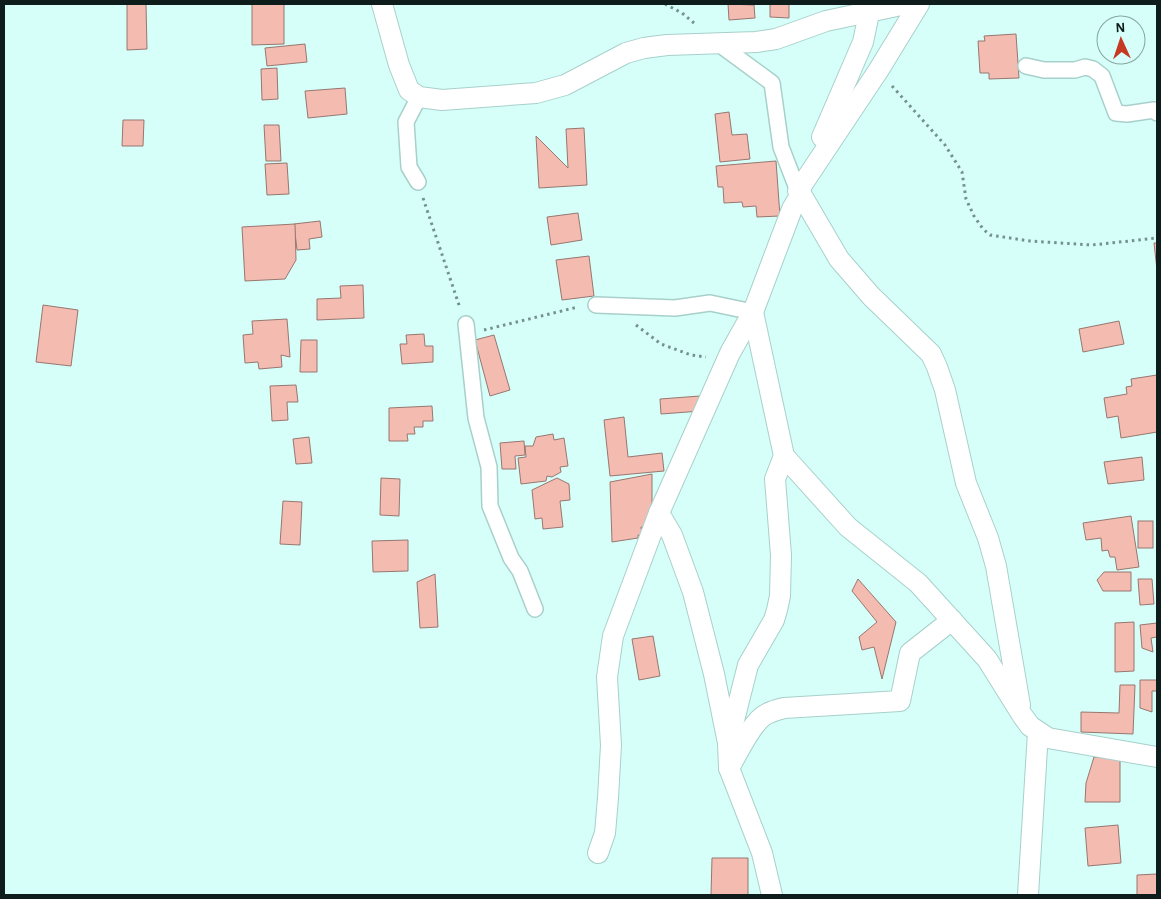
<svg xmlns="http://www.w3.org/2000/svg" width="1161" height="899" viewBox="0 0 1161 899" font-family="'Alegreya Sans',sans-serif">
	<rect width="100%" height="100%" fill="#d6fff9"/>
	<!-- building -->
	<g fill="#f4bbb0" stroke="#977770">
		<path d="M127 4H146L147 49 127 50Z"/>
		<path d="M252 4H284V44L252 45Z"/>
		<path d="M728 4 754 5 755 18 729 20Z"/>
		<path d="M770 4H789V18L770 17Z"/>
		<path d="M1016 34 1019 78 989 79V73H980L978 41H985L984 36Z"/>
		<path d="M305 44 307 62 267 66 265 48Z"/>
		<path d="M277 68 278 99 262 100 261 69Z"/>
		<path d="M345 88 347 114 308 118 305 91Z"/>
		<path d="M729 112 732 135 747 134 750 159 720 162 715 114Z"/>
		<path d="M123 120H144L143 146H122Z"/>
		<path d="M264 125H279L281 161H266Z"/>
		<path d="M584 128 587 185 539 188 536 136 568 168 566 129Z"/>
		<path d="M776 161 780 216 757 217 756 206 743 207 742 202 724 203 723 187H718L716 166Z"/>
		<path d="M287 163 289 194 267 195 265 164Z"/>
		<path d="M578 213 582 240 551 245 547 217Z"/>
		<path d="M320 221 322 237 309 239 310 249 297 250 294 224Z"/>
		<path d="M295 224 296 260 285 279 245 281 242 227Z"/>
		<path d="M1154 243H1157V270Z"/>
		<path d="M589 256 594 296 562 300 556 260Z"/>
		<path d="M363 285 364 318 317 320V299L341 298 340 286Z"/>
		<path d="M43 305 78 310 71 366 36 362Z"/>
		<path d="M287 319 290 357 281 355 282 367 259 369 258 362 245 363 243 335 253 334 252 321Z"/>
		<path d="M1119 321 1124 344 1083 352 1079 329Z"/>
		<path d="M424 334 425 346H433V362L402 364 400 344H407L406 335Z"/>
		<path d="M494 335 510 390 490 396 475 340Z"/>
		<path d="M301 340H317V372H300Z"/>
		<path d="M1157 375V432L1121 438 1118 416 1107 418 1104 398 1127 394 1126 387 1132 386 1131 379Z"/>
		<path d="M296 385 298 402H287L288 420 272 421 270 386Z"/>
		<path d="M700 396 701 411 661 414 660 399Z"/>
		<path d="M432 406 433 421H423V427H414L415 434H407L408 441H389V408Z"/>
		<path d="M624 417 628 457 662 453 664 471 610 476 604 420Z"/>
		<path d="M553 434 554 440 564 438 568 466 560 467 561 472 552 477 547 476 546 481 521 484 518 458 526 457 525 446H533L536 437Z"/>
		<path d="M309 437 312 463 296 464 293 439Z"/>
		<path d="M524 441 525 455 515 456 516 469H502L500 443Z"/>
		<path d="M1142 457 1144 480 1108 484 1104 462Z"/>
		<path d="M652 474V517L647 527H641V529L644 530 643 536 638 535V538L612 542 610 482Z"/>
		<path d="M381 478 400 479 399 516 380 515Z"/>
		<path d="M557 478 569 484 570 500 560 501 563 527 543 529 542 518 535 519 532 490Z"/>
		<path d="M283 501 302 502 300 545 280 544Z"/>
		<path d="M1131 516 1139 567 1117 570 1115 557H1110L1108 550 1102 551 1101 538 1086 540 1083 523Z"/>
		<rect x="1138" y="521" width="15" height="27"/>
		<path d="M408 540V571L373 572 372 541Z"/>
		<path d="M1104 572H1131V591H1103L1097 580Z"/>
		<path d="M435 574 438 627 420 628 417 582Z"/>
		<path d="M858 579 896 622 882 679 874 647 862 650 859 637 877 622 852 591Z"/>
		<path d="M1138 579H1152L1154 604 1140 605Z"/>
		<path d="M1134 622V671L1115 672V623Z"/>
		<path d="M1157 623V637L1151 638 1153 652 1142 648 1140 625Z"/>
		<path d="M653 636 660 676 639 680 632 639Z"/>
		<path d="M1140 680H1157V691H1152V712L1140 708Z"/>
		<path d="M1120 685H1135L1133 734 1081 732V712L1119 713Z"/>
		<path d="M1094 757H1120V802H1085L1086 783Z"/>
		<path d="M1118 825 1121 863 1088 866 1085 828Z"/>
		<path d="M712 858H748V895H711Z"/>
		<path d="M1157 874V895H1137V875Z"/>
	</g>
	<g fill="none" stroke-linecap="round" stroke-linejoin="round">
		<!-- pedestrian casing -->
		<g stroke="#a8d0cb" stroke-width="18">
			<g id="pedestrian">
				<path d="M719 44 772 83 781 147 798 191"/>
				<path d="M1026 66 1044 70H1075L1085 67 1093 69 1102 76 1116 113 1127 114 1154 110 1157 113"/>
				<path d="M418 182 409 167 406 122 419 97"/>
				<path d="M596 305 675 308 710 303 753 312"/>
				<path d="M466 324 476 418 489 467 490 506 511 558 520 571 535 609"/>
			</g>
		</g>
		<!-- minor casing -->
		<g stroke="#a8d0cb" stroke-width="22">
			<g id="minor">
				<path d="M382 4 399 65 409 90 419 97 442 100 536 93 565 85 626 53 644 48 667 45 756 42 776 39 826 21 906 4"/>
				<path d="M822 137 863 42 871 4"/>
				<path d="M801 194 839 259 871 296 931 354 937 367 945 390 966 483 988 538 996 566 1020 705"/>
				<path d="M753 312 784 456 848 527 918 583 987 659 1022 715 1030 726 1048 738 1157 757"/>
				<path d="M659 513 672 535 693 592 714 674 728 743 729 768 762 853 772 895"/>
				<path d="M730 736 748 665 774 620 777 610 780 596 781 555 775 479 784 456"/>
				<path d="M729 768C738 753 749 728 762 717 768 712 776 710 784 708L900 701 910 653 952 620"/>
				<path d="M598 853 605 833 608 798 611 745 607 677 613 636 659 513 730 353 753 312 792 209 801 194 798 191 878 71 919 4"/>
				<path d="M1028 895 1038 732"/>
			</g>
		</g>
		<!-- path -->
		<g stroke="#75918d" stroke-width="3" stroke-dasharray="2.5 4" stroke-linecap="butt">
			<path d="M665 4 682 13 694 23"/>
			<path d="M892 86 945 145 962 172 966 199 974 216 983 229 990 235 1030 241 1092 245 1157 238"/>
			<path d="M423 198 460 308"/>
			<path d="M636 325 661 344 691 355 706 357"/>
			<path d="M484 330 578 307"/>
		</g>
		<!-- pedestrian -->
		<use href="#pedestrian" stroke="#fff" stroke-width="15"/>
		<!-- minor -->
		<use href="#minor" stroke="#fff" stroke-width="20"/>
	</g>
	<!-- border -->
	<rect width="1161" height="899" fill="none" stroke="#0e1d1b" stroke-width="10"/>
	<!-- north arrow -->
	<g transform="translate(1121 40) rotate(357)"><circle r="24" fill="#d6fff9" stroke="#86a5a0"/>
	<path d="M0-4L9 19L0 12L-9 19Z" fill="#c63a24"/>
	<text y="-8" font-size="14" font-weight="bold" text-anchor="middle" fill="#0e1d1b">N</text>
	</g>
</svg>
